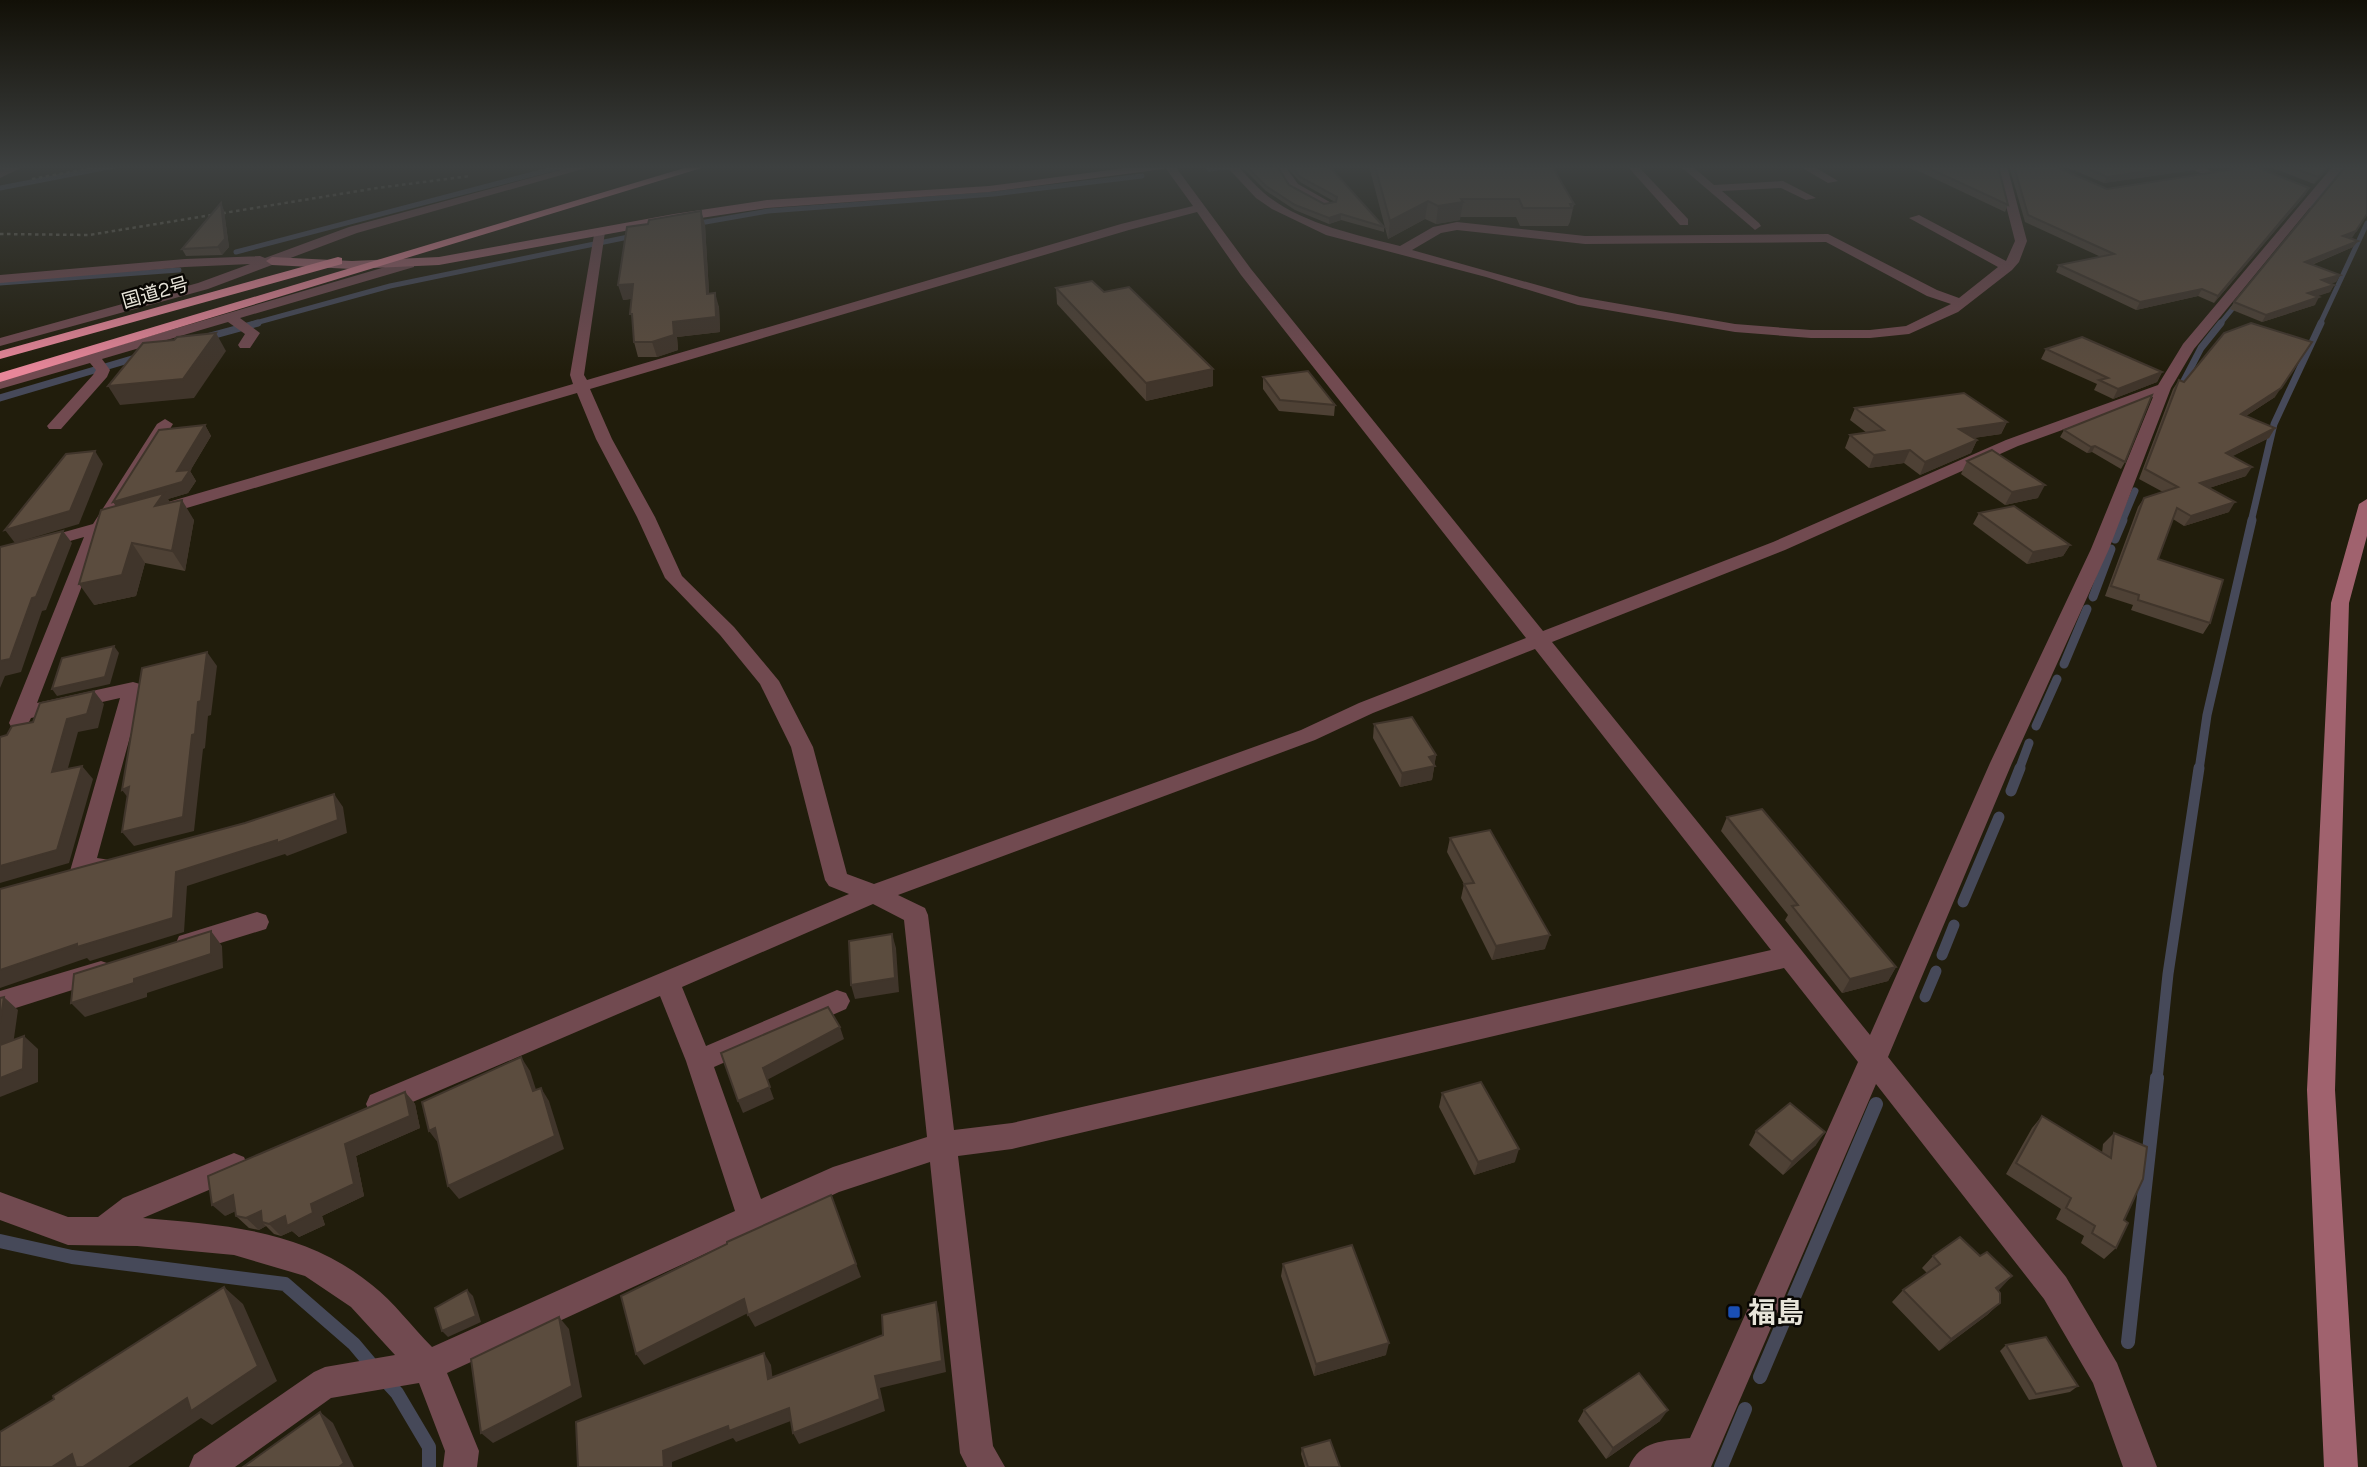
<svg xmlns="http://www.w3.org/2000/svg" width="2367" height="1467" viewBox="0 0 2367 1467" font-family="'Space Grotesk','Noto Sans JP',sans-serif">
	<rect width="100%" height="100%" fill="#211d0c"/>
	<g fill="none" stroke-linecap="round" stroke-linejoin="round">
		<!-- stream-far4 -->
		<g stroke="#464959" stroke-width="5">
			<path d="M1239 166H1244"/>
			<path d="M0 169 6 166"/>
			<path d="M1209 169 1229 167"/>
			<path d="M0 188 114 166"/>
			<path d="M2312 207 2343 166"/>
			<path d="M694 224 768 211 994 194 1142 176"/>
			<path d="M236 252 564 166"/>
			<path d="M0 283 179 270"/>
			<path d="M252 324 390 286 638 235"/>
			<path d="M2220 324 2238 302"/>
			<path d="M2320 324 2367 223"/>
		</g>
		<!-- stream-far3 -->
		<g stroke="#464959" stroke-width="7">
			<path d="M207 337 258 323"/>
			<path d="M2177 394 2201 348 2221 323"/>
			<path d="M0 398 142 356"/>
			<path d="M2122 522 2135 491"/>
			<path d="M2251 522 2274 424 2321 323"/>
		</g>
		<!-- stream-far2 -->
		<g stroke="#464959" stroke-width="9">
			<path d="M2115 539 2123 520"/>
			<path d="M2093 597 2111 549"/>
			<path d="M2064 664 2087 609"/>
			<path d="M2036 726 2057 679"/>
			<path d="M2019 770 2029 743"/>
			<path d="M2199 770 2207 715 2252 520"/>
		</g>
		<!-- stream-far1 -->
		<g stroke="#464959" stroke-width="11">
			<path d="M2011 791 2020 768"/>
			<path d="M1963 902 1999 817"/>
			<path d="M1942 955 1954 925"/>
			<path d="M1925 997 1936 971"/>
			<path d="M2157 1080 2168 974 2199 768"/>
		</g>
		<!-- stream -->
		<g stroke="#464959" stroke-width="14">
			<path d="M0 1241 72 1257 285 1284 354 1344 375 1369"/>
			<path d="M2128 1342 2157 1078"/>
			<path d="M1760 1377 1876 1104"/>
			<path d="M385 1380 397 1393 429 1447V1467"/>
			<path d="M1721 1467 1745 1409"/>
		</g>
		<!-- path -->
		<g stroke="#676455" stroke-width="2.5" stroke-dasharray="3.5 3.5" stroke-linecap="butt">
			<path d="M32 179 102 166"/>
			<path d="M0 234 89 235 377 188 470 176"/>
		</g>
		<!-- street -->
		<g fill="#714a50" fill-rule="evenodd">
			<path d="M11 166H25L0 178V171Z"/>
			<path d="M575 166H593L357 233 208 289 0 346V338L198 283 250 264 185 267 0 283V275L185 259 260 256 265 258 349 227Z"/>
			<path d="M1164 166H1175L1251 269 1543 631 1773 542 2006 440 2158 385 2183 344 2333 166H2344L2194 349 2171 388 2109 549 2012 763 1888 1057 2066 1277 2117 1363 2157 1467H2123L2093 1383 2044 1299 1876 1084 1711 1467H1629C1640 1440 1664 1441 1690 1438L1858 1062 1784 968 1012 1149 958 1156 993 1446 1005 1467H967L960 1453 930 1162 839 1192 447 1373 479 1451 477 1467H443L445 1451 419 1383 331 1398 235 1467H189L194 1455 314 1372 325 1367 395 1355 351 1307 305 1276 234 1255 137 1246 68 1245 0 1220V1192L68 1217H98L123 1198 234 1153 244 1157 248 1166 244 1175 143 1218C226 1225 305 1230 372 1285 394 1302 412 1327 432 1347L735 1211 686 1061 660 996 380 1116 370 1113 366 1104 370 1095 849 894 829 886 825 880 791 747 760 684 720 635 665 578 637 517 596 439 577 393 163 515 157 516 148 511 151 507 573 384 570 375 595 229 605 232 584 375 587 380 1121 224 1193 206ZM1197 212 1241 275 1526 638 1359 703 1301 730 874 884 847 874 813 747 779 681 734 627 682 576 655 517 612 439 590 389 1129 230ZM2153 397 2091 549 1990 763 1870 1035 1552 642 1785 550 2018 446ZM1535 649 1771 950 1012 1123 954 1130 928 915 925 908 898 895 1315 740 1373 713ZM873 904 904 920 927 1137 833 1167 761 1199 714 1067 846 1009 850 1001 846 993 837 990 706 1046 682 987Z"/>
			<path d="M1226 166H1238C1246 175 1255 185 1264 193 1299 223 1356 235 1400 246L1433 227 1457 222 1585 236 1828 234 1937 290 1959 298 1998 267 1909 218 1919 215 2006 261 2015 241 1996 166H2007L2027 241 2019 262 2012 270 1958 312 1909 334 1870 338H1811L1735 332 1578 305 1486 277 1326 235 1272 209 1256 198ZM1457 230 1585 244 1826 242 1927 296 1951 304 1906 326 1870 330H1811L1735 324 1580 297 1412 250 1441 233Z"/>
			<path d="M1275 166H1285L1298 184 1335 205 1325 207 1290 188Z"/>
			<path d="M1627 166H1638L1688 219V225H1680Z"/>
			<path d="M1680 166H1692L1714 185 1783 181 1816 198 1806 200 1781 188 1722 191 1759 223 1761 226 1755 230Z"/>
			<path d="M1799 166H1813L1838 181 1828 183Z"/>
			<path d="M2185 166H2200L2217 174 2207 176Z"/>
			<path d="M409 260 414 261V267L240 318 260 333 250 348H240L238 345 245 334 228 322 102 359 110 370 107 377 61 429H49L47 426 93 375 96 370 90 363 0 389V380Z"/>
			<path d="M165 419 173 424 114 518 123 516 132 521 129 525 106 531 98 544 37 703 133 682 140 684 143 689 97 858 110 860 114 866 110 872 82 880 74 877 70 871 120 698 31 718 26 728H12L9 723 84 537 0 561V550L93 524 157 424Z"/>
			<path d="M257 912 266 915 269 922 266 929 188 953 179 950 176 943 179 936Z"/>
			<path d="M101 961 110 964 114 971 110 978 0 1013V991Z"/>
		</g>
		<!-- secondary -->
		<g fill="#a0626e" fill-rule="evenodd">
			<path d="M1140 166H1169L1163 169 989 192 767 208 674 222 439 265 352 269 272 265 266 261 272 257 352 261 439 257 674 214 767 200 989 186Z"/>
			<path d="M2367 499V536L2349 603 2335 1090 2358 1467H2324L2307 1090 2331 603 2359 504Z"/>
		</g>
		<!-- highway -->
		<g fill="#e78699" fill-rule="evenodd">
			<path d="M691 166H708L0 382V373Z"/>
			<path d="M338 257 342 258V264L0 359V351Z"/>
		</g>
	</g>
	<!-- wall -->
	<g fill="#4e4135">
		<path d="M1242 166H1277L1289 185 1324 204 1335 202 1300 182 1286 166H1329L1384 227V232L1341 220 1329 224 1295 210 1266 191 1242 167Z"/>
		<path d="M1369 166H1552L1574 204 1570 222 1568 226H1520L1516 217H1460V220L1436 224 1425 219 1388 239Z"/>
		<path d="M1908 166H1998L2008 205 2005 212Z"/>
		<path d="M2009 166H2054L2107 189 2306 194 2214 303 2198 296 2136 310 2056 272 2059 265 2101 257 2025 222Z"/>
		<path d="M2064 166H2221L2104 183Z"/>
		<path d="M2268 166H2330L2314 184Z"/>
		<path d="M221 203 224 211 229 247 222 255 186 256 182 249Z"/>
		<path d="M701 211 705 225 709 293 719 307 720 332 677 337 678 350 657 357H638L634 342 631 299 623 300 648 224Z"/>
		<path d="M2352 238 2358 241 2353 247 2312 265 2340 275 2336 282 2331 283 2334 285 2330 292 2316 296 2315 305 2262 322 2230 309 2234 302Z"/>
		<path d="M1056 288 1104 292 1213 369V386L1146 401 1057 304Z"/>
		<path d="M2046 349 2162 372 2157 382 2113 399 2094 390 2097 384 2041 359Z"/>
		<path d="M1263 377 1335 405 1334 416 1279 411 1263 389Z"/>
		<path d="M2179 380 2184 382 2275 397 2246 416 2275 428 2269 438 2232 456 2246 476 2209 488 2229 512 2184 526 2173 519 2158 559 2210 623 2203 634 2131 610 2133 605 2105 596 2138 507 2144 498 2163 492 2139 479 2173 389Z"/>
		<path d="M2152 395 2125 462 2121 469 2092 452 2087 453 2060 437 2064 430Z"/>
		<path d="M1855 408 2007 422 2001 434 1973 438 1977 440 1971 453 1920 475 1904 463 1869 468 1845 448 1850 435 1867 433 1850 420Z"/>
		<path d="M205 425 211 436 190 471 196 481 188 493 168 499 170 503 194 520 185 571 145 563 136 596 94 605 116 506 113 502Z"/>
		<path d="M1967 461 2038 498 2005 505 1961 474Z"/>
		<path d="M1979 513 2070 545 2063 556 2027 564 1973 524Z"/>
		<path d="M1374 724 1436 755 1432 780 1400 787 1373 738Z"/>
		<path d="M1727 817 1896 967 1888 981 1842 993 1785 920 1788 915 1721 831Z"/>
		<path d="M1450 838 1545 949 1492 960 1461 898 1464 884 1447 852Z"/>
		<path d="M405 1092 415 1104 420 1128 356 1156 364 1196 322 1216 325 1225 299 1237 292 1231 281 1236 274 1234 266 1226 259 1230 249 1228 236 1216 235 1211 225 1216Z"/>
		<path d="M1442 1093 1515 1162 1474 1175 1439 1107Z"/>
		<path d="M2042 1116 2102 1153 2103 1144 2114 1133 2124 1220 2116 1248 2104 1259 2081 1243 2084 1236 2056 1219 2061 1209 2006 1174 2032 1128Z"/>
		<path d="M1756 1131 1816 1145 1783 1175 1749 1145Z"/>
		<path d="M1933 1256H1980L2000 1289 1998 1290 2000 1303 1987 1315 1939 1351 1892 1302 1903 1290 1927 1273 1922 1268Z"/>
		<path d="M1283 1264 1386 1355 1314 1376 1281 1276Z"/>
		<path d="M2006 1345 2078 1386 2070 1392 2029 1400 2000 1351Z"/>
		<path d="M1584 1410 1660 1421 1606 1459 1578 1421Z"/>
		<path d="M1302 1448 1340 1467H1305L1301 1454Z"/>
	</g>
	<!-- shaded-wall -->
	<g fill="#40352b">
		<path d="M2182 166H2221L2104 183 2107 177Z"/>
		<path d="M2328 166H2330L2314 184 2318 177Z"/>
		<path d="M2309 188 2306 194 2214 303 2218 296Z"/>
		<path d="M1428 201 1425 219 1388 239 1390 221Z"/>
		<path d="M1463 202 1460 220 1436 224 1438 206Z"/>
		<path d="M221 203 224 211 229 247 222 255 218 247Z"/>
		<path d="M701 211 705 225 710 308 707 294Z"/>
		<path d="M1341 214V220L1329 224V218Z"/>
		<path d="M2367 215 2352 238 2343 236Z"/>
		<path d="M2358 241 2353 247 2301 269 2305 262Z"/>
		<path d="M2340 275 2336 282 2318 287 2322 280Z"/>
		<path d="M633 284 637 298 623 300 618 285Z"/>
		<path d="M2334 285 2330 292 2304 301 2308 293Z"/>
		<path d="M2202 289 2198 296 2136 310 2140 302Z"/>
		<path d="M715 293 719 307 720 332 677 337 678 350 657 357 652 342 673 322Z"/>
		<path d="M2319 297 2315 305 2262 322 2266 315Z"/>
		<path d="M216 333 226 351 194 398 120 405 108 386Z"/>
		<path d="M2312 342 2275 397 2235 423 2241 414Z"/>
		<path d="M1213 369V386L1146 401V383Z"/>
		<path d="M2162 372 2157 382 2113 399 2118 389Z"/>
		<path d="M2007 422 2001 434 1954 441 1959 429Z"/>
		<path d="M205 425 211 436 190 471 196 481 188 493 168 499 176 512 121 513 113 502 177 471Z"/>
		<path d="M2275 428 2269 438 2219 463 2226 453Z"/>
		<path d="M1977 440 1971 453 1920 475 1925 462Z"/>
		<path d="M2095 446 2092 452 2087 453 2091 447Z"/>
		<path d="M1910 450 1904 463 1869 468 1874 455Z"/>
		<path d="M95 451 103 464 79 524 15 543 5 530Z"/>
		<path d="M2252 467 2246 476 2194 493 2200 483Z"/>
		<path d="M2045 485 2038 498 2005 505 2012 492Z"/>
		<path d="M182 500 194 520 185 571 172 551Z"/>
		<path d="M2235 502 2229 512 2184 526 2191 516Z"/>
		<path d="M63 531 72 543 46 610 42 611 21 672 5 676 0 688V661L32 598Z"/>
		<path d="M132 543 145 563 136 596 94 605 79 584Z"/>
		<path d="M2070 545 2063 556 2027 564 2033 552Z"/>
		<path d="M114 646 119 653 110 684 57 696 52 689Z"/>
		<path d="M207 652 217 666 211 715 208 716 205 748 203 749 194 831 134 846 122 832 192 735Z"/>
		<path d="M94 691 104 704 98 728 78 732 63 786 52 772 67 719Z"/>
		<path d="M1436 755 1432 780 1400 787 1402 773 1429 757Z"/>
		<path d="M82 766 93 779 69 863 0 883V866Z"/>
		<path d="M129 787 133 804 122 790Z"/>
		<path d="M334 794 343 807 347 833 287 856 285 854 187 886 184 932 90 961 87 958 0 988V970L176 872Z"/>
		<path d="M211 931 222 946 223 968 147 993V997L85 1017 71 1003 134 979Z"/>
		<path d="M892 934 896 948 899 992 855 999 851 985Z"/>
		<path d="M1550 935 1545 949 1492 960 1496 946Z"/>
		<path d="M1896 967 1888 981 1842 993 1850 979Z"/>
		<path d="M4 997 18 1010 11 1059 0 1049V1023Z"/>
		<path d="M840 1027 844 1039 767 1080 774 1099 743 1113 738 1101 763 1068Z"/>
		<path d="M24 1036 38 1049V1082L0 1097V1078Z"/>
		<path d="M521 1057 530 1071 541 1105 533 1091Z"/>
		<path d="M541 1088 549 1101 564 1149 459 1199 448 1186Z"/>
		<path d="M405 1092 415 1104 420 1128 356 1156 364 1196 322 1216 325 1225 299 1237 292 1231 281 1236 269 1224 262 1222 266 1226 259 1230 246 1218 261 1211 311 1204 345 1144Z"/>
		<path d="M435 1128 439 1144 429 1131Z"/>
		<path d="M1825 1132 1816 1145 1783 1175 1792 1162Z"/>
		<path d="M1519 1149 1515 1162 1474 1175 1478 1162Z"/>
		<path d="M233 1195 245 1207 225 1216 212 1205Z"/>
		<path d="M831 1195 861 1277 755 1327 748 1315Z"/>
		<path d="M2012 1276 2000 1289 1983 1301 1996 1288Z"/>
		<path d="M224 1287 243 1304 277 1381 212 1425 201 1418 128 1467H52Z"/>
		<path d="M467 1290 473 1296 481 1322 448 1337 442 1331Z"/>
		<path d="M744 1299 750 1312 644 1365 636 1354Z"/>
		<path d="M936 1302 939 1314 946 1372 880 1388 885 1411 799 1444 793 1433 875 1376Z"/>
		<path d="M2000 1303 1987 1315 1939 1351 1951 1339Z"/>
		<path d="M559 1317 569 1329 582 1397 493 1443 481 1433Z"/>
		<path d="M1389 1343 1386 1355 1314 1376 1316 1364Z"/>
		<path d="M764 1353 771 1365 774 1390 768 1379Z"/>
		<path d="M789 1408 796 1419 736 1442 733 1438 672 1462V1467H664L663 1451 728 1426Z"/>
		<path d="M1668 1410 1660 1421 1606 1459 1613 1448Z"/>
		<path d="M320 1412 333 1423 354 1467H339Z"/>
	</g>
	<!-- building -->
	<g fill="#5b4c3e" stroke="#40352b" stroke-width="2">
		<path d="M1246 166H1277L1289 185 1324 204 1336 202 1337 197 1300 177 1291 166H1329L1384 227 1341 214 1329 218 1295 205 1266 186Z"/>
		<path d="M1375 166H1552L1574 204H1570L1572 208H1523L1519 199H1461L1463 202 1438 206 1428 201 1390 221Z"/>
		<path d="M1924 166H1998L2008 205Z"/>
		<path d="M2014 166H2054L2107 189 2254 166 2309 188 2218 296 2202 289 2140 302 2059 265 2114 254 2028 215Z"/>
		<path d="M2082 166H2182L2107 177Z"/>
		<path d="M2288 166H2328L2318 177Z"/>
		<path d="M2346 166H2367V214L2356 231 2343 236 2358 241 2305 262 2340 275 2322 280 2334 285 2308 293 2319 297 2266 315 2234 302Z"/>
		<path d="M221 203 225 239 218 247 182 249Z"/>
		<path d="M701 211 707 294 715 293 716 317 673 322 674 335 652 342H634L632 314H630L633 284 618 285 627 227 648 224 649 220Z"/>
		<path d="M1092 281 1104 292 1129 287 1213 369 1146 383 1056 288Z"/>
		<path d="M2251 323 2312 342 2281 388 2241 414 2275 428 2226 453 2252 467 2200 483 2235 502 2191 516 2177 508 2158 559 2223 580 2210 623 2138 600 2139 595 2111 586 2144 498 2178 487 2145 469 2179 380 2184 382 2224 333Z"/>
		<path d="M216 333 183 379 108 386 143 343 174 340 177 337Z"/>
		<path d="M2082 337 2162 372 2118 389 2099 380 2108 378 2046 349Z"/>
		<path d="M1308 371 1335 405 1280 400 1263 377Z"/>
		<path d="M1964 393 2007 422 1959 429 1977 440 1925 462 1910 450 1874 455 1850 435 1884 430 1855 408Z"/>
		<path d="M2152 395 2125 462 2095 446 2091 447 2064 430Z"/>
		<path d="M205 425 177 471 190 470 182 482 113 502 159 430Z"/>
		<path d="M1992 450 2045 485 2012 492 1967 461Z"/>
		<path d="M95 451 70 511 5 530 66 454Z"/>
		<path d="M164 493 155 506 182 500 172 551 132 543 122 575 79 584 101 510Z"/>
		<path d="M2014 506 2070 545 2033 552 1979 513Z"/>
		<path d="M63 531 36 597 32 598 10 659 0 661V547Z"/>
		<path d="M114 646 105 677 52 689 62 658Z"/>
		<path d="M207 652 201 701 198 702 195 734 192 735 183 817 122 832 129 787 122 790 142 668Z"/>
		<path d="M94 691 87 714 67 719 52 772 82 766 57 850 0 866V737L7 735 12 726 33 722 40 703Z"/>
		<path d="M1412 717 1436 755 1429 757 1435 766 1402 773 1374 724Z"/>
		<path d="M334 794 338 820 277 843V840L176 872 173 918 77 947V944L0 970V889L245 823Z"/>
		<path d="M1762 809 1896 967 1850 979 1792 906 1798 905 1727 817Z"/>
		<path d="M1490 830 1550 935 1496 946 1464 884 1474 883 1450 838Z"/>
		<path d="M211 931V954L134 979V983L71 1003 74 974Z"/>
		<path d="M892 934 895 978 851 985 849 941Z"/>
		<path d="M4 997 0 1023V998Z"/>
		<path d="M828 1007 840 1027 763 1068 770 1087 738 1101 721 1053Z"/>
		<path d="M24 1036 23 1069 0 1078V1045Z"/>
		<path d="M521 1057 533 1091 541 1088 555 1136 448 1186 435 1128 429 1131 422 1102Z"/>
		<path d="M1481 1082 1519 1149 1478 1162 1442 1093Z"/>
		<path d="M405 1092 410 1116 345 1144 354 1184 311 1204 313 1213 287 1226 285 1216 269 1224 262 1222 261 1211 246 1218 236 1216 233 1195 212 1205 208 1176Z"/>
		<path d="M1790 1103 1825 1132 1792 1162 1756 1131Z"/>
		<path d="M2042 1116 2111 1158 2114 1133 2147 1147 2143 1179 2124 1220 2128 1223 2116 1248 2092 1233 2095 1226 2066 1208 2071 1198 2016 1163Z"/>
		<path d="M831 1195 856 1264 748 1315 744 1299 636 1354 621 1296 727 1244V1242Z"/>
		<path d="M1960 1237 1980 1256 1987 1252 2012 1276 1996 1288 2000 1293V1303L1951 1339 1903 1290 1940 1264 1933 1256Z"/>
		<path d="M1352 1245 1389 1343 1316 1364 1283 1264Z"/>
		<path d="M224 1287 258 1366 191 1411 187 1398 83 1467H76L72 1454 52 1467H0V1432L54 1399 53 1396Z"/>
		<path d="M467 1290 476 1316 442 1331 435 1308Z"/>
		<path d="M936 1302 942 1361 875 1376 880 1399 793 1433 789 1408 729 1431 728 1426 663 1451 664 1467H578L576 1422 764 1353 768 1379 883 1335 882 1315Z"/>
		<path d="M559 1317 572 1386 481 1433 471 1359Z"/>
		<path d="M2046 1337 2078 1386 2036 1394 2006 1345Z"/>
		<path d="M1639 1373 1668 1410 1613 1448 1584 1410Z"/>
		<path d="M320 1412 344 1463 339 1467H243Z"/>
		<path d="M1330 1440 1340 1467H1308L1302 1448Z"/>
	</g>
	<!-- sky -->
	<linearGradient id="sky" x2="0" y2="1"><stop stop-color="#121007"/><stop offset="0.45" stop-color="#3d4040"/><stop offset="1" stop-color="#3d4040" stop-opacity="0"/></linearGradient>
	<rect width="2367" height="371" fill="url(#sky)"/>
	<!-- markers -->
	<rect fill="#1a4fb4" stroke="#090703" stroke-width="2.5" x="1727" y="1305" width="14" height="14" rx="3.5"/>
	<g text-anchor="middle" stroke-width="5" stroke-linejoin="round" paint-order="stroke">
		<!-- far-street labels -->
		<g font-size="19" fill="#e7e4d9" stroke="#090703">
			<text transform="translate(155 292) rotate(-16)" y="7">国道2号</text>
		</g>
		<!-- near-poi labels -->
		<g font-size="28" font-weight="bold" fill="#e7e4d9" stroke="#090703" text-anchor="start">
			<text x="1748" y="1322">福島</text>
		</g>
	</g>
</svg>
